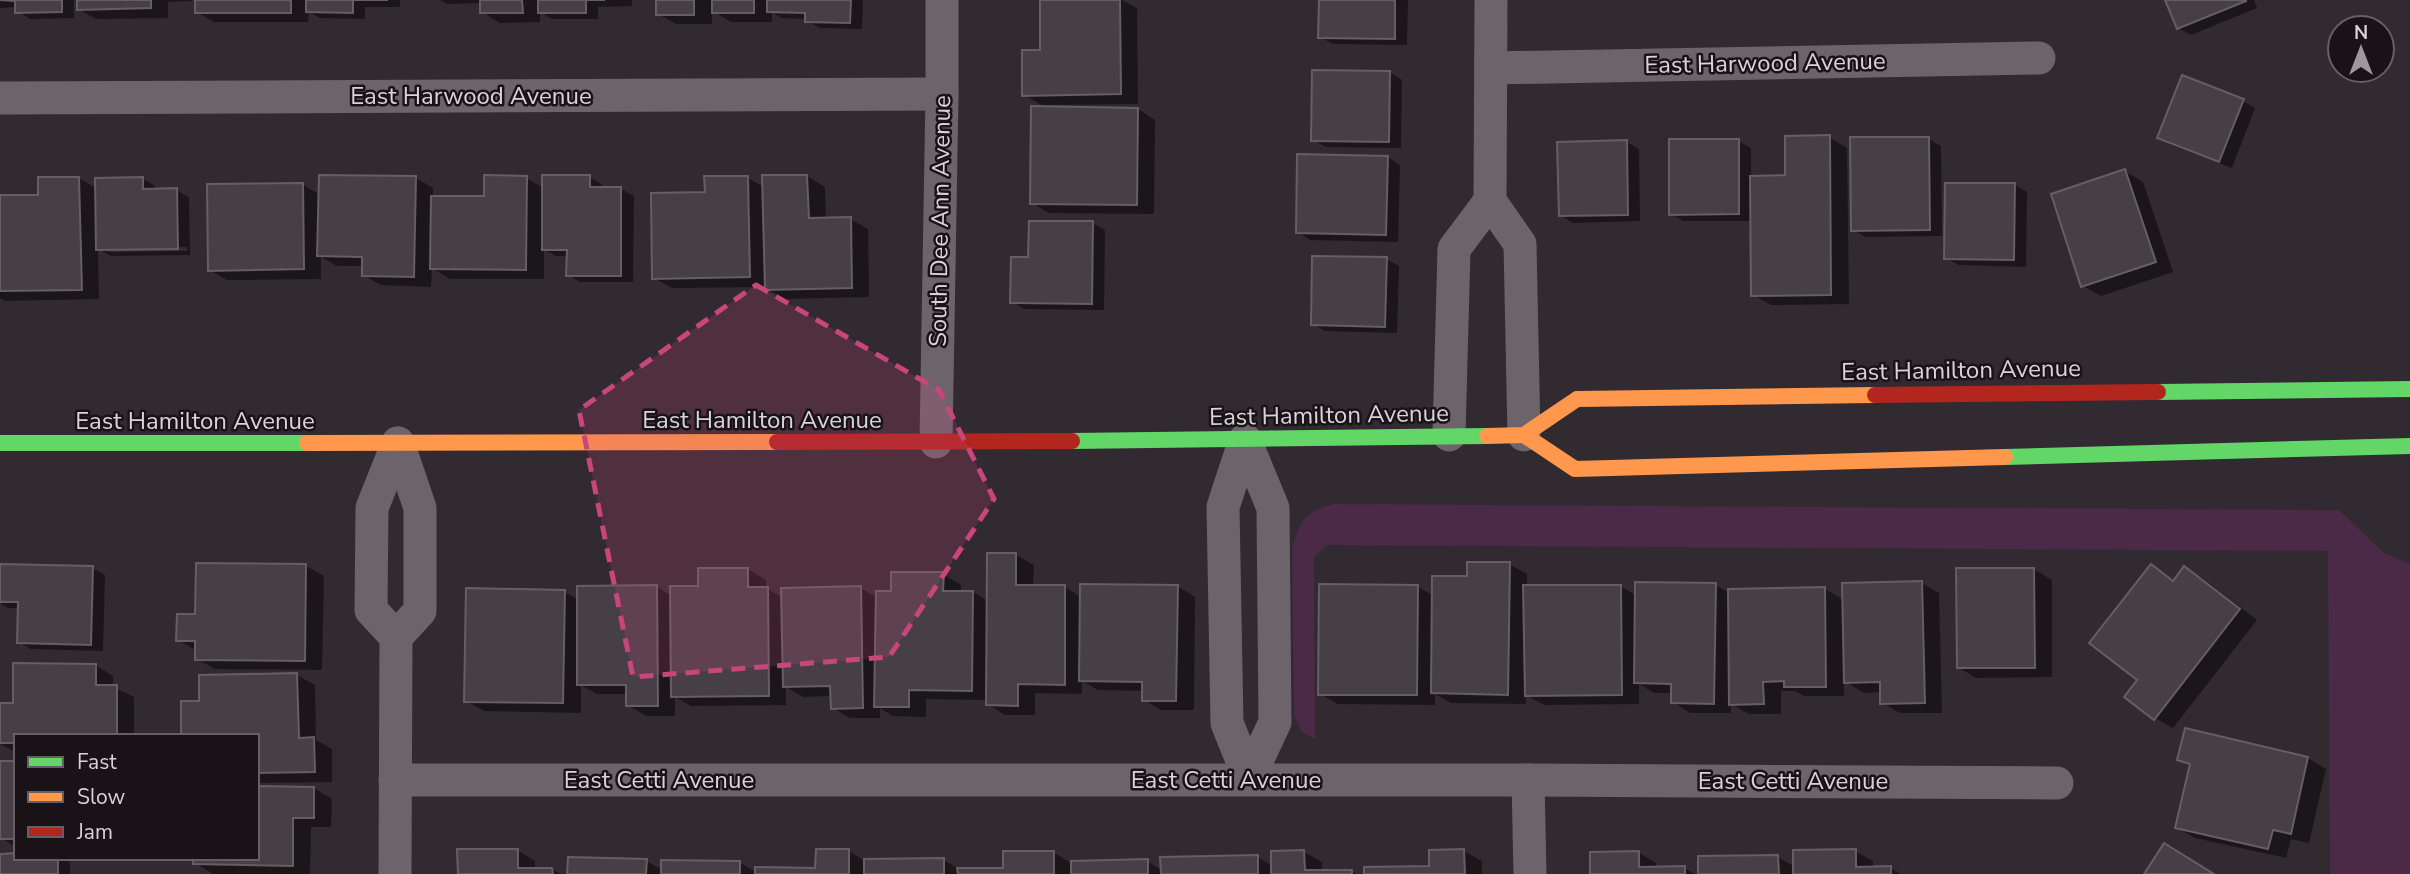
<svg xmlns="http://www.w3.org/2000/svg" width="2410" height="874" viewBox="0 0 2410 874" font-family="'Nunito Sans',sans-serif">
	<rect width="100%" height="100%" fill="#322a31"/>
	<!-- green -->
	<path fill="#4a2a47" d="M1335 504 2339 510 2384 553 2410 564V874H2330L2328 551 1326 545 1314 557 1315 739 1302 732 1294 716 1292 550C1299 521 1305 511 1335 504Z"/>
	<!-- shadow -->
	<g fill="#0007" fill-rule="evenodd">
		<path d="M0 0H74V18L30 19 17 11V7L0 8Z"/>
		<path d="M78 0H192V1L168 2V18L96 19 78 9Z"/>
		<path d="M197 0H400V7H365V19L320 18 309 12 308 22H214L196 12Z"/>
		<path d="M440 0H632V6L598 7V19H552L540 12V22L500 23 482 12V3L447 4Z"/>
		<path d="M658 0H863L862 29 820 28 807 21V19L781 18 772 12V22H731L712 11V24H676L658 14Z"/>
		<path d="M1041 0H1122L1137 8 1138 104 1042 105 1024 95 1042 52Z"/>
		<path d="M1321 0H1408L1407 45 1333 44 1320 37Z"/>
		<path d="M2166 0H2254L2257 8 2191 35 2178 28Z"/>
		<path d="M1389 72 1402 80 1401 148 1326 147 1313 140Z"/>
		<path d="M2243 101 2255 108 2232 168 2171 145 2159 137Z"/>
		<path d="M1138 109 1155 120 1154 214 1049 213 1032 203Z"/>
		<path d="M1829 137 1847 148 1849 304 1771 305 1753 295 1752 221H1683L1671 214 1738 141 1751 148V178L1787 177Z"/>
		<path d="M1929 139 1941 146 1942 236 1866 237 1853 230Z"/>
		<path d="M1627 142 1639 149 1640 221 1573 223 1560 215Z"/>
		<path d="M1388 157 1400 165 1398 242 1310 240 1298 232Z"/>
		<path d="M2125 171 2143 182 2173 272 2101 296 2083 286Z"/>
		<path d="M807 176 825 187 826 219H850L868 229 869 297 785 299 767 289V287L672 288 654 278 706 194 748 178 764 187Z"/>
		<path d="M589 177 602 184V189H621L634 196 633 282H580L568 275V256H556L544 250V279H450L432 268 431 287 381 285 363 275 364 266H337L321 257V279L227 280 209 270 302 184 320 195 416 178 433 188V197H486L526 178 544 188Z"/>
		<path d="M79 178 97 189 143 179 155 186V190H176L189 197 190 255 111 256 98 249 99 299 5 301 0 298V197H39ZM187 247V251L108 252V248Z"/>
		<path d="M2015 185 2027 192 2026 267 1959 265 1946 258Z"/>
		<path d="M1092 223 1105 230 1104 310 1024 309 1012 302 1030 259Z"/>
		<path d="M1386 259 1399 266 1397 333 1325 331 1313 324Z"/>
		<path d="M1016 555 1034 565 1033 587H1065L1081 597 1177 586 1195 597 1194 710H1161L1144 700V691L1098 690 1082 681V694L1035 693V715H1005L988 704V700L926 699V717L893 716 880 708V718H850L833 708 832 696 803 697 786 687V705L691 706 675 697V716H646L628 705V694H597L581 685V713L484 711 466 701 564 592 579 600 657 587 672 596 748 569 766 580V588L783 598 860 588 878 598 943 574 961 585V592H973L988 601Z"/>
		<path d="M1509 564 1527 574V587L1620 586 1637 596 1715 585 1730 593 1825 589 1844 600 1921 583 1939 593 1942 713H1900L1882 703 1881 692 1864 693 1844 681V696H1804L1795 691H1781V714H1749L1731 704V713H1690L1673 702V693H1654L1639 684V704L1544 705 1526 695V704L1451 703 1435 694V705L1338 704 1320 694 1321 586 1418 587 1434 596 1469 578Z"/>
		<path d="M0 566 92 568 105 575 103 651 31 649 19 642 20 608H8L0 603Z"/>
		<path d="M306 566 324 576 322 670 215 669 197 659V651L178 640 197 615Z"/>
		<path d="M2151 566 2175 581 2184 568 2202 578 2257 620 2173 728 2155 718 2140 679Z"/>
		<path d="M2034 569 2052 580V677L1976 678 1958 667Z"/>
		<path d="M95 665 113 676V687L134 697V736H16V752L0 744V705H15Z"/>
		<path d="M297 675 315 685 316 740 332 749V782L257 783V736L201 703Z"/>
		<path d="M2186 731 2308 758 2326 769 2309 843 2291 839 2286 858 2195 838 2177 828 2192 766 2179 759Z"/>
		<path d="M16 763V847L1 838Z"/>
		<path d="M314 788 332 799 331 827H311L310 874H213L195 863 257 858Z"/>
		<path d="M517 850 535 861V869H552L560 874H459Z"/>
		<path d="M849 851 865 861 943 860 961 870 1004 869 1053 852 1071 863 1147 861 1162 870 1257 857 1273 866 1304 852 1322 862V872L1351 871 1356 874H569L646 861 663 870 740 863 756 872 817 869Z"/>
		<path d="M1464 851 1482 861V874H1365L1431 868Z"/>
		<path d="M1855 851 1873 861V868H1890L1901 874H1700L1778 857 1795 867Z"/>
		<path d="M1638 852 1656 863V868H1684L1695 874H1592Z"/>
		<path d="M0 855 16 858H64L70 862V874H0Z"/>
	</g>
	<!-- building -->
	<g fill="#464046" stroke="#655e64" stroke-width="2">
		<path d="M0 0H62V12L15 13V1Z"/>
		<path d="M77 0H151V8L77 10Z"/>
		<rect x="195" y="0" width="96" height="13"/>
		<path d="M306 0H388H353V13L306 12Z"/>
		<path d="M480 0H522L523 13H480Z"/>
		<path d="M538 0H605H586V13H538Z"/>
		<rect x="656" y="0" width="38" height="15"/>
		<rect x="712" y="0" width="42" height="13"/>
		<path d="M767 0H851L850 23 805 22V13L767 12Z"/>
		<path d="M1040 0H1120L1121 94 1022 96V50H1040Z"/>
		<path d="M1319 0H1395V39L1318 38Z"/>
		<path d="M2165 0H2246V1L2177 29Z"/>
		<path d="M1312 70 1390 71 1389 142 1311 141Z"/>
		<path d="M2182 75 2244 99 2219 162 2157 138Z"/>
		<path d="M1031 106 1138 108 1137 205 1030 204Z"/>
		<path d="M1830 135 1831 295 1751 296 1750 176 1785 175V136Z"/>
		<path d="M1850 137H1929L1930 230 1851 231Z"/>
		<path d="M1669 139H1739V214L1669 215Z"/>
		<path d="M1627 140 1628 215 1559 216 1557 142Z"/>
		<path d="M1297 154 1388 156 1386 235 1296 233Z"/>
		<path d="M2125 169 2156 262 2081 287 2051 194Z"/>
		<path d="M319 175 416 176 414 277 362 276V257L317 256Z"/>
		<path d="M484 175 527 176 526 270 430 269 431 196H484Z"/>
		<path d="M542 175H590V187H621V276H566L567 250H542Z"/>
		<path d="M762 175H807L809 218 851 217 852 288 765 290Z"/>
		<path d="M704 176H748L750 277 652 279 651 193 705 192Z"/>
		<path d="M38 177H79L82 290 0 291V195H38Z"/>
		<path d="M143 177V189L177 188 178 249 96 250 95 178Z"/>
		<path d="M303 183 304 269 208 271 207 184Z"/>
		<path d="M1945 183H2015L2014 260 1944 259Z"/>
		<path d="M1029 221H1093L1092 304 1010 303 1011 257H1028Z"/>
		<path d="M1312 256 1387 257 1385 327 1311 325Z"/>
		<path d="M987 553H1016V585H1065V685L1018 684V706L986 705Z"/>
		<path d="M1467 562H1510L1508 695 1431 693 1432 576H1467Z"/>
		<path d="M196 563 306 564 305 661 195 660V641H176L177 614H195Z"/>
		<path d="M0 564 93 566 91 645 17 643 18 602H0Z"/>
		<path d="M2151 564 2173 581 2184 566 2240 609 2154 720 2124 697 2137 680 2089 643Z"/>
		<path d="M698 568H748V587H768L769 696 671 697 670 586H698Z"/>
		<path d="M1956 568H2034L2035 668H1957Z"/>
		<path d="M891 572H944L943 591H973L972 691 909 690V707H874L876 591H891Z"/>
		<path d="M1922 581 1925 703 1880 704V682L1844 683 1842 583Z"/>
		<path d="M1635 582 1716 583 1714 704 1671 703V684L1634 683Z"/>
		<path d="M1080 584 1178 585 1176 701H1142V682L1079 681Z"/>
		<path d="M1319 584 1418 585 1417 695H1318Z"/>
		<path d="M657 585 658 706H626V685H577V586Z"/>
		<path d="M1523 585H1621L1622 695 1525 696Z"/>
		<path d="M861 586 863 708 831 709 830 686 783 687 781 588Z"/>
		<path d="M1825 587 1826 687H1784V681L1763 682 1764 704 1729 705 1728 589Z"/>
		<path d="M466 588 565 590 563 703 464 702Z"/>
		<path d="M13 663 96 664V685H117V736H16V743H0V703H13Z"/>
		<path d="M297 673 299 738 314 737 315 772 257 773V736H181V701H199V675Z"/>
		<path d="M2185 728 2308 757 2291 834 2273 830 2268 849 2175 828 2190 764 2177 760Z"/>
		<rect x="0" y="761" width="16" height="78"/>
		<path d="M257 786 314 787V818H293V866L193 864V858H257Z"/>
		<path d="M2164 843 2214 874H2144Z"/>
		<path d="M457 849H518V868H552L553 874H458Z"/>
		<path d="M816 849H849V874H755V867L815 868Z"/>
		<path d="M1464 849 1465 874H1364V867L1429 866V850Z"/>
		<path d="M1856 849V867L1891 866V874H1793V850Z"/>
		<path d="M1304 850 1305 870H1352V874H1271V851Z"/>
		<path d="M1003 851H1054V874H958L957 868H1003Z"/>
		<path d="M1639 851V867L1685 866V874H1590V852Z"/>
		<path d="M16 853V858H58V874H0V854Z"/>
		<path d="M1258 855V874H1161L1160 857Z"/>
		<path d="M1778 855 1779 874H1698V856Z"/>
		<path d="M568 857 647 859 646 874H567Z"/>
		<path d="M944 858V874H864V859Z"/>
		<path d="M1148 859V874H1071V861Z"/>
		<path d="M661 860 740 861V874H661Z"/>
	</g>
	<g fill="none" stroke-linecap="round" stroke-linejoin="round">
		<!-- street -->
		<g stroke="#6d646b" stroke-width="33">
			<path d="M1491 0 1490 201 1520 244 1524 435"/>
			<path d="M1491 68 2039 58"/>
			<path d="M0 98 942 94"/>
			<path d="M1449 435 1454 249 1490 201"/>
			<path d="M1245 440 1273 508 1275 722 1249 778"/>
			<path d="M1245 440 1223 507 1227 723 1249 778"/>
			<path d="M936 442 942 94V0"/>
			<path d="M396 637 420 611V508L398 443"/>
			<path d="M395 780H1528L2057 783"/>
			<path d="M1528 780 1530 874"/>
			<path d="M395 874 396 637 371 610 372 508 398 443"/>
		</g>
		<!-- fast -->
		<g stroke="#63d668" stroke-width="16">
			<path d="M2158 392 2410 389"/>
			<path d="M1072 441 1487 436"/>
			<path d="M0 443H307"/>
			<path d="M2005 457 2410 446"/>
		</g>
		<!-- slow -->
		<g stroke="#ff974d" stroke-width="16">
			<path d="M1524 435 1575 469 2005 457"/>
			<path d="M1487 436 1524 435 1577 399 1875 395"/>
			<path d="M307 443 777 442"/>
		</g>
		<!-- jam -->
		<g stroke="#b3261e" stroke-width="16">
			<path d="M1875 395 2158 392"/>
			<path d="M777 442 1072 441"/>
		</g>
	</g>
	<!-- marked area -->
	<path fill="#c8467a" fill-opacity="0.2" stroke="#c8467a" stroke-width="5" stroke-dasharray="14 9" stroke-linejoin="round" d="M756 285 939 390 994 499 889 657 633 677 579 410Z"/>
	<g text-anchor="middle" stroke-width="5" stroke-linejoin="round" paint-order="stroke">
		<!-- street labels -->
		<g font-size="24" fill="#dad1d9" stroke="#191318">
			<text transform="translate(1765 63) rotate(-1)" y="8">East Harwood Avenue</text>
			<text x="471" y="104">East Harwood Avenue</text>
			<text transform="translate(940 221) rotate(-89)" y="8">South Dee Ann Avenue</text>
			<text transform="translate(1961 370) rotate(-1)" y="8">East Hamilton Avenue</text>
			<text transform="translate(1329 415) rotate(-1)" y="8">East Hamilton Avenue</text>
			<text x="762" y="428">East Hamilton Avenue</text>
			<text x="195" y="429">East Hamilton Avenue</text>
			<text x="659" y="788">East Cetti Avenue</text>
			<text x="1226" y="788">East Cetti Avenue</text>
			<text x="1793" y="789">East Cetti Avenue</text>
		</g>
	</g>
	<!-- legend -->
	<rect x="14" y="734" width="245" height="126" fill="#191318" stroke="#665f65" stroke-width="2"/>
	<rect x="28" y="757" width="35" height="10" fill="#63d668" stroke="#665f65" stroke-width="2"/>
	<text x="77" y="769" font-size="21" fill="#dad1d9">Fast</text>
	<rect x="28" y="792" width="35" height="10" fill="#ff974d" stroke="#665f65" stroke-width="2"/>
	<text x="77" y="804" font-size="21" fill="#dad1d9">Slow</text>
	<rect x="28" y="827" width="35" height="10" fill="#b3261e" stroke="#665f65" stroke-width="2"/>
	<text x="77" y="839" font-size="21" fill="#dad1d9">Jam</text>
	<!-- north arrow -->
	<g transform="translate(2361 49)"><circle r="33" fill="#191318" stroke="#665f65" stroke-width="2"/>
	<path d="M0-5L12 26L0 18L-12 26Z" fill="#9f979e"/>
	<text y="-10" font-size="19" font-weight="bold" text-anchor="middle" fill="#dad1d9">N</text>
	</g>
</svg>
